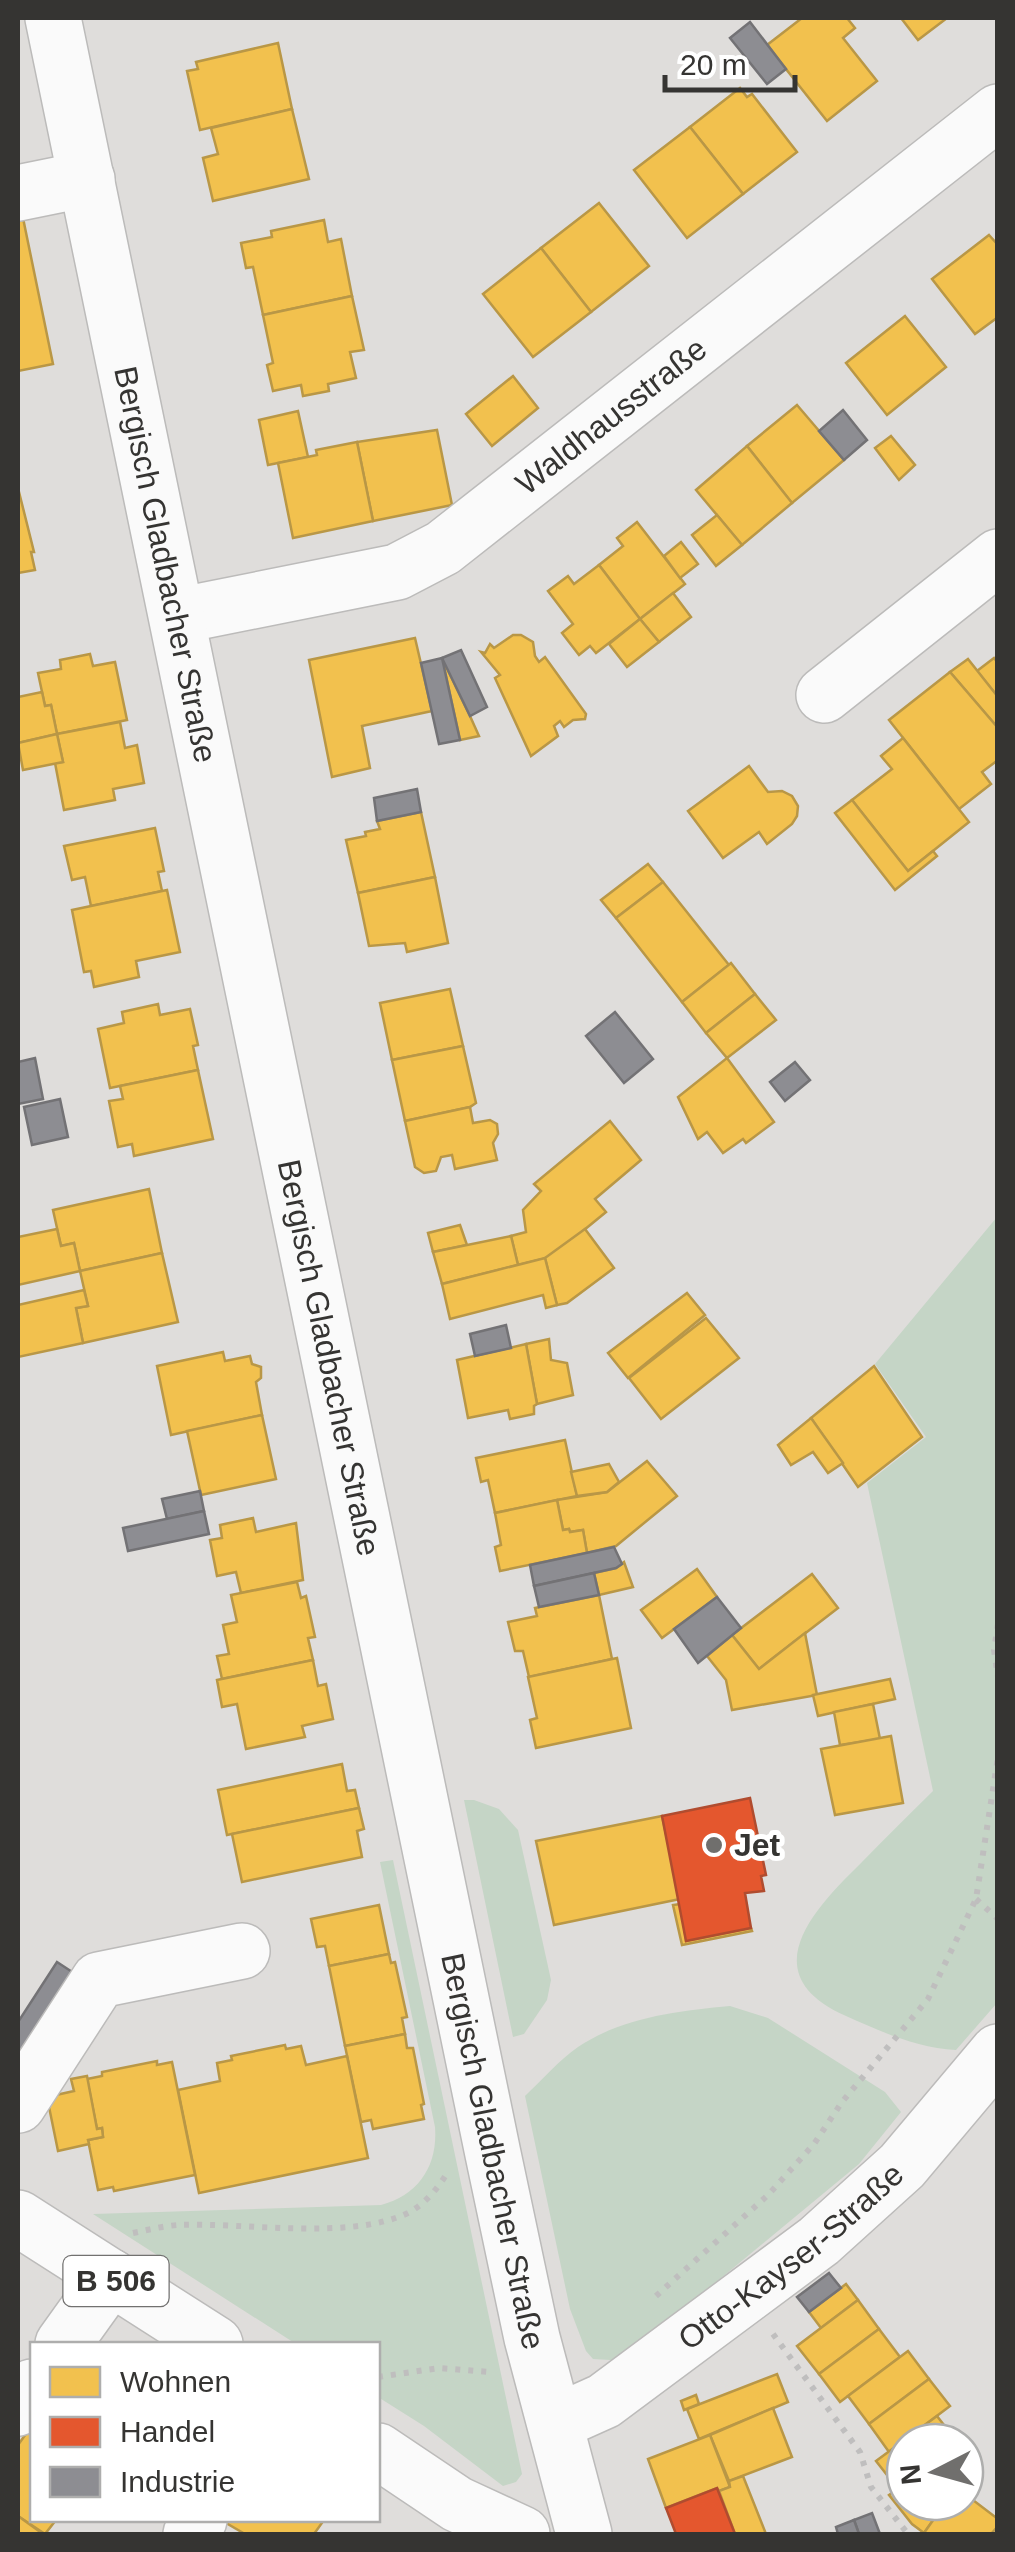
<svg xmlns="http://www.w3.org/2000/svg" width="1015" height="2552" viewBox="0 0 1015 2552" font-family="Helvetica,sans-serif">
	<rect width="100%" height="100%" fill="#dfdddb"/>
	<!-- green -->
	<g fill="#c5d5c6">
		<path d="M997 1217V2003L956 2050C917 2048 882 2032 846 2016 752 1974 813 1910 862 1862 885 1838 909 1815 933 1791L867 1483 926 1437 875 1364Z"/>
		<path d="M464 1800H474L499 1809 518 1830 551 1980 547 2000 524 2034 513 2037Z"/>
		<path d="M393 1860 522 2474 516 2482 503 2486 424 2426 378 2397V2344H296L93 2214 381 2205C419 2195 438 2165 435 2127L380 1862Z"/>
		<path d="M730 2006 768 2018 885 2092 901 2112 859 2164 697 2298 632 2348 611 2360 593 2359 586 2351 570 2309 525 2096C542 2080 559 2060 578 2047 623 2017 678 2011 730 2006Z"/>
	</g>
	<!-- homes -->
	<g fill="#f2c14e" stroke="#b99746" stroke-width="2.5">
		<path d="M802 18H847L855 28 843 38 877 81 827 121 767 45Z"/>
		<path d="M901 18H947L918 40Z"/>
		<path d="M278 43 292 109 200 130 187 71 198 69 196 62Z"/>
		<path d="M740 88 747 97 752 94 797 152 743 194 690 127Z"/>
		<path d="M292 109 309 179 213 201 203 158 218 154 211 128Z"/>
		<path d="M690 127 743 194 687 238 634 170Z"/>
		<path d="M599 203 649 266 591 312 541 248Z"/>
		<path d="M23 218 53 364 18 371V219Z"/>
		<path d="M324 220 328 242 341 239 352 296 263 315 253 267 246 268 241 243 272 237 271 231Z"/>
		<path d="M989 235 998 245V317L975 334 932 279Z"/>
		<path d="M541 248 591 312 533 357 483 294Z"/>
		<path d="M352 296 364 350 350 352 356 378 328 384 329 391 303 396 301 385 273 391 267 365 273 363 263 315Z"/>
		<path d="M905 316 946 367 887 415 846 363Z"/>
		<path d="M513 376 538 408 492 446 466 414Z"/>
		<path d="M797 405 844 460 792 503 747 446Z"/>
		<path d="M298 411 308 457 268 465 259 420Z"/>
		<path d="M437 430 452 505 373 521 357 442Z"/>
		<path d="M891 436 915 465 899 480 875 448Z"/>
		<path d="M357 442 373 521 293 538 278 463 317 455 316 450Z"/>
		<path d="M747 446 792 503 742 545 696 490Z"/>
		<path d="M18 488 34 552H31L35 570 18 573Z"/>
		<path d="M717 515 742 545 716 566 692 535Z"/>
		<path d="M637 522 685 584 640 619 599 565 623 546 617 538Z"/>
		<path d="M681 542 698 564 680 578 664 556Z"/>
		<path d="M599 565 640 619 596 653 590 646 579 655 562 633 573 624 548 591 568 576 574 584Z"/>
		<path d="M673 593 691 617 659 642 640 619Z"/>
		<path d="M640 619 659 642 627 667 609 644Z"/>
		<path d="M513 635H521L533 642 535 656 539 662 545 657 586 714 585 719 573 720 564 727 560 721 554 726 558 736 531 756 495 678 500 675 481 652 485 653 490 644 494 648Z"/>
		<path d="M415 638 432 711 362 726 370 768 332 777 309 660Z"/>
		<path d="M90 654 93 666 115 662 127 720 57 734 51 705 45 706 38 673 61 669 60 660Z"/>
		<path d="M442 658 470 716 479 736 460 740Z"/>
		<path d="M994 658 998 663V697L977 671Z"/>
		<path d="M968 659 998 697V728L950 672Z"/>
		<path d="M950 672 998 728V760L982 772 991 784 959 809 889 720Z"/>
		<path d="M42 692 45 706 51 705 57 734 18 743V697Z"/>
		<path d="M120 722 125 748 137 745 144 783 113 789 115 800 64 810 55 763 63 762 57 734Z"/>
		<path d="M57 734 63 762 23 770 18 743Z"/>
		<path d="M903 738 969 822 908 871 852 800 892 769 881 756Z"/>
		<path d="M749 766 768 792 782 791 792 796 798 806 797 816 792 824 767 844 759 832 723 858 688 811Z"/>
		<path d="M852 800 908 871 933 851 937 856 895 890 835 813Z"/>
		<path d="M421 812 435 877 358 893 346 840 366 836 365 832 380 829 377 821Z"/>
		<path d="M155 828 164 871 158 872 162 891 91 906 85 877 72 880 64 846Z"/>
		<path d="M648 864 663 882 616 918 601 900Z"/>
		<path d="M435 877 448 943 407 952 405 943 369 946 358 893Z"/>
		<path d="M663 882 729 965 682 1002 616 918Z"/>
		<path d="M167 890 180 952 136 961 139 977 94 987 91 971 84 972 72 910Z"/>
		<path d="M731 963 755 994 706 1033 682 1002Z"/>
		<path d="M450 989 463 1046 392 1060 380 1003Z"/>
		<path d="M755 994 776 1020 727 1058 706 1033Z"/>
		<path d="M158 1004 160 1015 190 1009 198 1045 193 1046 198 1070 110 1088 98 1029 124 1023 122 1012Z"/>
		<path d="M463 1046 476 1103 470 1107 405 1121 392 1060Z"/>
		<path d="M727 1058 774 1122 746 1143 743 1139 723 1153 707 1132 698 1139 678 1097Z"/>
		<path d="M198 1070 213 1139 134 1156 132 1144 118 1147 109 1101 123 1099 120 1086Z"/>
		<path d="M470 1107 473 1123 490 1120 497 1124 498 1134 493 1143 497 1160 455 1169 452 1155 441 1157 436 1171 424 1173 415 1167 405 1121Z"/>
		<path d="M610 1121 641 1160 595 1199 606 1212 551 1257 518 1265 511 1236 526 1232 523 1210 541 1191 534 1184Z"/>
		<path d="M149 1189 162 1253 80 1271 74 1243 61 1246 53 1210Z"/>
		<path d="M460 1225 467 1245 433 1252 428 1233Z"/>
		<path d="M57 1229 61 1246 74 1243 80 1271 18 1285V1237Z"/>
		<path d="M585 1229 614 1268 567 1303 557 1305 545 1258Z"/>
		<path d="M511 1236 518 1265 442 1284 433 1252Z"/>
		<path d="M162 1253 178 1322 83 1343 76 1308 88 1306 80 1271Z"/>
		<path d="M545 1258 557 1305 546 1308 543 1295 450 1319 442 1284Z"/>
		<path d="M84 1290 88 1306 76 1308 83 1343 18 1357V1305Z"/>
		<path d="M687 1293 705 1315 628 1378 608 1353Z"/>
		<path d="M706 1318 739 1358 661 1419 629 1378Z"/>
		<path d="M549 1339 551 1360 567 1363 573 1395 537 1404 526 1344Z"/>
		<path d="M526 1344 537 1404 534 1406V1414L510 1419 508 1410 468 1418 457 1360Z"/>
		<path d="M223 1352 225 1361 250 1356 252 1364 261 1367V1378L256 1382 262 1415 171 1435 157 1366Z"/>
		<path d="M874 1366 922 1437 858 1487 811 1418Z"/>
		<path d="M262 1415 276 1479 201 1495 187 1431Z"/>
		<path d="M811 1418 843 1463 828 1473 813 1452 791 1465 778 1445Z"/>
		<path d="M565 1440 577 1496 495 1513 488 1480 481 1482 476 1458Z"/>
		<path d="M647 1461 677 1496 616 1546 587 1553 583 1530 570 1532 569 1529 563 1530 557 1500 607 1492Z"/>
		<path d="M609 1464 619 1482 607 1492 577 1496 571 1472Z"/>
		<path d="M557 1500 563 1530 569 1529 570 1532 583 1530 587 1553 500 1571 495 1547 501 1545 495 1513Z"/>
		<path d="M253 1518 256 1532 296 1523 303 1580 241 1593 236 1572 217 1576 210 1540 222 1538 220 1525Z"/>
		<path d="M624 1562 633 1587 599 1595 594 1573 616 1568Z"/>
		<path d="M697 1569 717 1597 662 1638 641 1610Z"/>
		<path d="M812 1574 838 1608 759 1669 732 1635Z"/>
		<path d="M297 1582 301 1598 306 1596 315 1637 308 1638 313 1660 222 1679 217 1656 229 1654 223 1625 237 1622 231 1595Z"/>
		<path d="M599 1595 612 1659 529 1677 523 1651H515L508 1622 537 1616 535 1608Z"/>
		<path d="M805 1633 817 1695 732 1710 726 1680 707 1656 732 1635 759 1669Z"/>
		<path d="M617 1658 631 1728 536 1748 530 1720 537 1718 528 1677Z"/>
		<path d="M313 1660 318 1686 326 1684 333 1719 302 1726 305 1737 246 1749 237 1704 222 1707 217 1680Z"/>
		<path d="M890 1679 895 1699 818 1716 813 1695Z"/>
		<path d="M873 1704 880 1739 840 1745 834 1712Z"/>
		<path d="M891 1736 903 1803 835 1815 821 1749Z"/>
		<path d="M342 1764 347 1791 355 1790 359 1808 227 1835 218 1790Z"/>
		<path d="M359 1808 364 1829 357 1831 362 1857 242 1882 232 1834Z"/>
		<path d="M662 1816 680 1899 554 1925 536 1841Z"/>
		<path d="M681 1904 686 1941 751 1928 752 1931 682 1945 673 1905Z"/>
		<path d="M379 1905 389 1954 329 1966 325 1946 317 1947 311 1919Z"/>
		<path d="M389 1954 391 1963 395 1962 407 2017 402 2018 405 2034 345 2046 329 1966Z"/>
		<path d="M405 2034 407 2048H413L424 2104 421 2105 424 2119 373 2129 371 2120 361 2122 345 2046Z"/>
		<path d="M285 2045 286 2049 301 2046 306 2065 347 2056 368 2158 199 2193 178 2090 220 2081 217 2063 232 2060 231 2056Z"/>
		<path d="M157 2061V2065L172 2062 195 2175 114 2191 113 2187 98 2190 88 2140 103 2137 102 2128 97 2129 87 2079 102 2076V2072Z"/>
		<path d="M87 2076 97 2129 102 2128 103 2137 88 2140 89 2144 58 2151 47 2097 74 2091 71 2079Z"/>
		<path d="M846 2284 858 2300 821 2328 809 2312Z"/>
		<path d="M858 2300 879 2329 819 2374 797 2346Z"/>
		<path d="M879 2329 900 2357 840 2402 819 2374Z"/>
		<path d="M908 2351 929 2379 869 2424 848 2396Z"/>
		<path d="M777 2374 788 2402 699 2439 687 2409Z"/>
		<path d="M929 2379 950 2406 889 2452 869 2424Z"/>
		<path d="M696 2395 699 2404 684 2410 681 2401Z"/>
		<path d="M773 2408 792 2457 729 2481 710 2435Z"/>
		<path d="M937 2416 957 2442H905V2484L898 2489 876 2461Z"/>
		<path d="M28 2431 32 2434V2520H56L45 2534 18 2516V2445Z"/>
		<path d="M710 2435 730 2487 719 2491 717 2488 666 2508 648 2459Z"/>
		<path d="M743 2476 766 2534H735L719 2491 730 2487 729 2481Z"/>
		<path d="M905 2484V2502H946L924 2533 912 2524 889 2495Z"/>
		<path d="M965 2494 998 2519V2526L991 2534 924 2533 946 2502H965Z"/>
		<path d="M18 2516 43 2534H18Z"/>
		<path d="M221 2520H324L314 2534H245Z"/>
	</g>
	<!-- shops -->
	<g fill="#e4572e" stroke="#b04c2f" stroke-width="2.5">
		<path d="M750 1798 766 1875 761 1876 764 1891 745 1893 751 1928 686 1941 662 1816Z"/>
		<path d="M717 2488 735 2534H676L666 2508Z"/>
	</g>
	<!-- industry -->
	<g fill="#8d8d92" stroke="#737275" stroke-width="2.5">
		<path d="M750 22 786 69 767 84 730 38Z"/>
		<path d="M843 410 867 440 844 460 819 431Z"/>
		<path d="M461 650 487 707 470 716 442 658Z"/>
		<path d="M442 658 460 740 439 744 421 663Z"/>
		<path d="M417 789 421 812 377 821 374 798Z"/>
		<path d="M615 1012 653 1059 624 1083 586 1036Z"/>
		<path d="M35 1058 43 1099 18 1104V1062Z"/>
		<path d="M795 1062 810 1080 785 1101 770 1082Z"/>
		<path d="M60 1099 68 1137 32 1145 24 1107Z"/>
		<path d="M506 1325 511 1348 475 1356 470 1334Z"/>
		<path d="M200 1491 204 1511 167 1519 162 1499Z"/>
		<path d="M204 1511 209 1534 128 1551 123 1528Z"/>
		<path d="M614 1547 622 1564 616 1568 534 1586 530 1565Z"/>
		<path d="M594 1573 599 1595 539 1607 534 1586Z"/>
		<path d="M717 1597 741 1628 698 1663 674 1629Z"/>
		<path d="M57 1962 83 1979 33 2058 18 2048V2022Z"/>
		<path d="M829 2273 841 2288 809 2312 797 2297Z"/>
		<path d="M872 2513 880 2534H859L854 2520Z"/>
		<path d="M854 2520 859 2534H838L836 2527Z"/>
	</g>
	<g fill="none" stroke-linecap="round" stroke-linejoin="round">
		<!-- minor casing -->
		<g stroke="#bcbbba" stroke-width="58">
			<g id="minor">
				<path d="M18 193 87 179"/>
				<path id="s1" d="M177 616 397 572 443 548 998 112"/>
				<path d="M824 695 998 557"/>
				<path d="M18 2105 99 1980 242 1951"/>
				<path d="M63 2344 111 2277"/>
				<path d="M18 2408 32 2387"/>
				<path id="s2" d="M555 2423 604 2401 819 2241 902 2166 998 2052"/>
				<path d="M191 2534 199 2520"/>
			</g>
		</g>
		<!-- major casing -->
		<g stroke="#bcbbba" stroke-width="58">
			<g id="major">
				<path id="s3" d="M53 18 493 2154 532 2338 584 2534"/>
				<path d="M18 2218 215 2344"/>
				<path d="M378 2451 457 2504 522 2534"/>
			</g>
		</g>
		<!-- path -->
		<g stroke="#bfbebe" stroke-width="6" stroke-dasharray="5 8" stroke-linecap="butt">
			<path d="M998 1624 994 1650 998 1677"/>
			<path d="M976 1899 998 1919"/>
			<path d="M133 2233C148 2230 163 2226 178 2225 246 2222 348 2241 408 2213 424 2205 437 2189 446 2175"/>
			<path d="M656 2296 768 2195 814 2144 842 2102 928 1999 976 1899 998 1757"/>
			<path d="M773 2334 860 2452 871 2487 908 2534"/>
			<path d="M378 2377 439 2368 490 2372"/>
		</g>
		<!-- minor -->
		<use href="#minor" stroke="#fafafa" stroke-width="55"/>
		<!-- major -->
		<use href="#major" stroke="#fafafa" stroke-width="55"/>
	</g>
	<!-- markers -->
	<circle fill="#706f6d" stroke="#fff" stroke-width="4" cx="714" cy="1845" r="10"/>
	<g text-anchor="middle" stroke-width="10" stroke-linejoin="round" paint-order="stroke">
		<!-- shield labels -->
		<rect fill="#fff" stroke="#727170" stroke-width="2.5" x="63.5" y="2256" width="105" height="50" rx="8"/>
		<g font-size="30" font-weight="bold" fill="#353432">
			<text x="116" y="2291">B 506</text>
		</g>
		<!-- street labels -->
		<g font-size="32" fill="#353432" stroke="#fff">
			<text dy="11" stroke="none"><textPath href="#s1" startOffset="490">Waldhausstraße</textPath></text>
			<text dy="11" stroke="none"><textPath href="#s3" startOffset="558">Bergisch Gladbacher Straße</textPath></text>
			<text dy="11" stroke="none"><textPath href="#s3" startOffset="1368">Bergisch Gladbacher Straße</textPath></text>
			<text dy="11" stroke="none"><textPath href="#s3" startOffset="2178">Bergisch Gladbacher Straße</textPath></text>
			<text dy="11" stroke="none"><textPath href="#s2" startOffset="290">Otto-Kayser-Straße</textPath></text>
		</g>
		<!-- poi labels -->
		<g font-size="32" font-weight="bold" fill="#353432" stroke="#fff" text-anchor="start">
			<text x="734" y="1856">Jet</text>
		</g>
	</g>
	<!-- border -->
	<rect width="1015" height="2552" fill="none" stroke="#353432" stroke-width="40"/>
	<!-- legend -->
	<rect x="30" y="2342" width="350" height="180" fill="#ffffff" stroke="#aeaead" stroke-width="2.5"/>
	<rect x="50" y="2367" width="50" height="30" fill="#f2c14e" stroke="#aeaead" stroke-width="2.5"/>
	<text x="120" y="2392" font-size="30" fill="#353432">Wohnen</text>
	<rect x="50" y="2417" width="50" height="30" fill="#e4572e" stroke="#aeaead" stroke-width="2.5"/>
	<text x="120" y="2442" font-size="30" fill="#353432">Handel</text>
	<rect x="50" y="2467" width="50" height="30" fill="#8d8d92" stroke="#aeaead" stroke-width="2.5"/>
	<text x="120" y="2492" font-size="30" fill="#353432">Industrie</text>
	<!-- north arrow -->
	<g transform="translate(935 2472) rotate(264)"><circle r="48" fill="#ffffff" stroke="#aeaead" stroke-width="2.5"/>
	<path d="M0-8L18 38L0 25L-18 38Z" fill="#706f6d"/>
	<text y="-15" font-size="28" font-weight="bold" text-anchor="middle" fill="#353432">N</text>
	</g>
	<!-- scale -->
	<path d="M665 75v15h130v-15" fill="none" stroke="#353432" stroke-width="5"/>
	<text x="680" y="75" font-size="30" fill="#353432" stroke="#ffffff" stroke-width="8" paint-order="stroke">20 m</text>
</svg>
